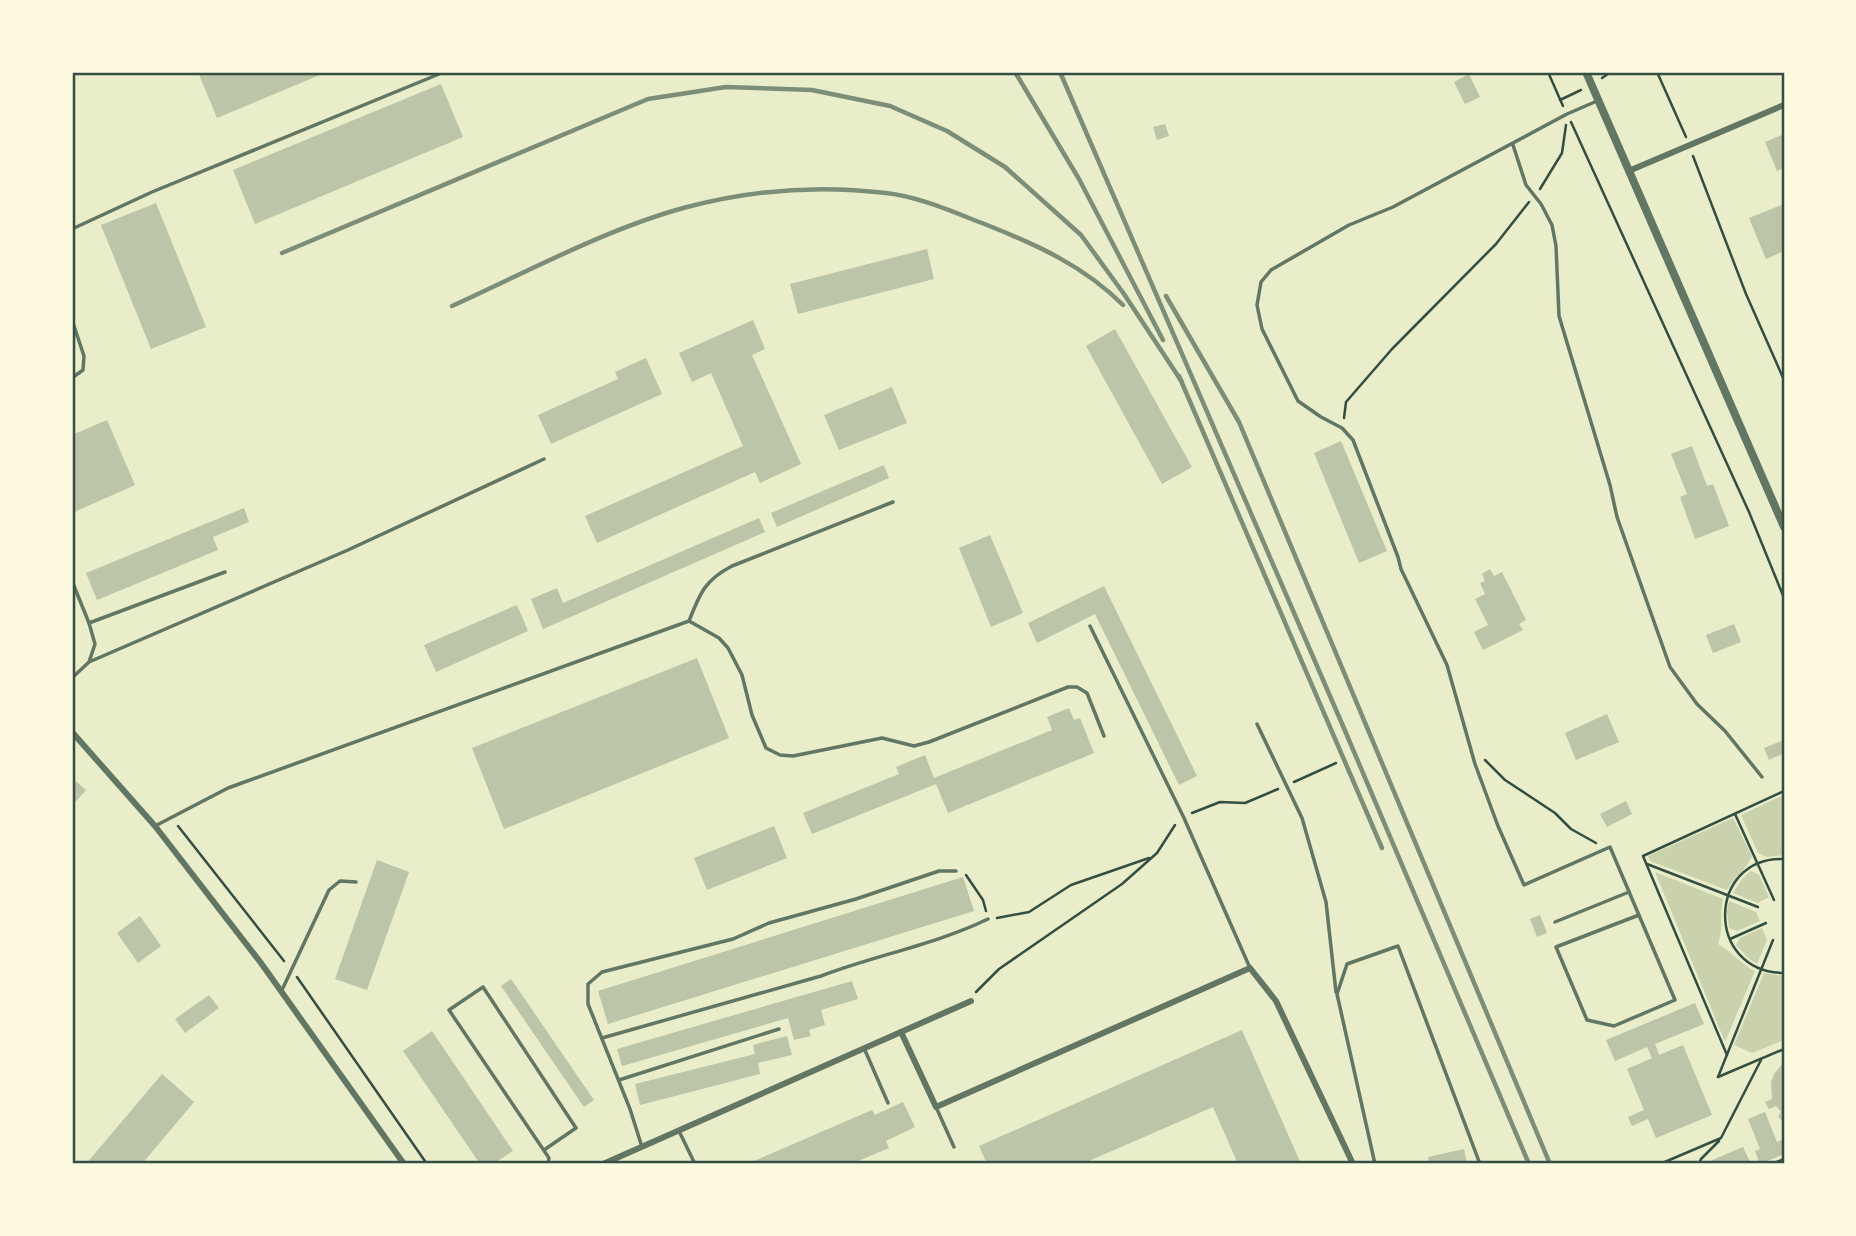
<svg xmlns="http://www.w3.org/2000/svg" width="1856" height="1236" viewBox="0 0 1856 1236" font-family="'Fira Sans Condensed',sans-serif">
	<rect width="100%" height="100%" fill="#e9edc9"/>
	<!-- green -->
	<g fill="#cad2ad">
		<path d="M1784 795V855L1767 857 1758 853 1741 815Z"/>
		<path d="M1733 818 1752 856C1746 870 1734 877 1727 890L1650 861 1648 856Z"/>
		<path d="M1751 871 1759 875 1769 897 1758 903 1733 893 1742 879Z"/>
		<path d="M1655 872 1723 899C1719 917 1724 927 1718 944 1732 952 1741 964 1755 971L1725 1042Z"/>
		<path d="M1729 901 1756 912 1760 921 1737 931 1729 928 1727 911Z"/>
		<path d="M1762 928 1767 940 1757 964 1748 958 1736 945 1740 938Z"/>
		<path d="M1764 973 1784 976V1040L1752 1053 1734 1045Z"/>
	</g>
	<!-- building -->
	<g fill="#bcc5a7">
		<path d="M198 72H327L217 118Z"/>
		<path d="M1469 74 1480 97 1465 104 1454 82Z"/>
		<path d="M441 84 463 137 255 224 233 170Z"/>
		<path d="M1165 124 1169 136 1157 140 1153 127Z"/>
		<path d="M1784 134V168L1777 171 1765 142Z"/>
		<path d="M156 203 206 327 151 349 101 225Z"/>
		<path d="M1784 204V251L1766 259 1749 218Z"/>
		<path d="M927 249 934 279 798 314 790 284Z"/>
		<path d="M753 320 765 349 752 355 801 464 760 483 755 472 597 543 585 516 743 446 711 373 692 382 679 353Z"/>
		<path d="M1115 329 1192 467 1162 484 1086 346Z"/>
		<path d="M646 358 662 394 551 444 538 415 618 379 615 372Z"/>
		<path d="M892 387 907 423 839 450 824 415Z"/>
		<path d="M107 420 135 485 72 513V435Z"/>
		<path d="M1341 441 1387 551 1359 563 1314 453Z"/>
		<path d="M1692 446 1707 486 1713 484 1729 526 1695 539 1680 497 1687 494 1671 454Z"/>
		<path d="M884 465 889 478 777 527 771 513Z"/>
		<path d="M244 508 249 522 213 537 218 550 97 600 86 573Z"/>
		<path d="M759 518 765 532 543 629 531 599 557 588 563 603Z"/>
		<path d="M990 535 1023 613 991 627 959 548Z"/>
		<path d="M1490 569 1494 576 1502 572 1526 620 1519 624 1523 630 1483 650 1474 632 1488 625 1475 599 1485 594 1480 583 1485 581 1482 574Z"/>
		<path d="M1104 586 1197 776 1179 785 1095 614 1037 643 1028 623Z"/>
		<path d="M517 605 528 631 436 672 424 645Z"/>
		<path d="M1734 624 1741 642 1713 653 1706 635Z"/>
		<path d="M697 658 729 738 504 829 472 748Z"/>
		<path d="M1069 708 1074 720 1080 718 1094 753 948 813 936 784 812 834 803 813 899 774 896 767 925 755 934 778 1052 730 1047 717Z"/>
		<path d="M1607 714 1619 742 1576 760 1565 733Z"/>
		<path d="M1784 740V753L1769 760 1764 748Z"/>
		<path d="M72 778 86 790 72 806Z"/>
		<path d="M1626 801 1632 814 1607 827 1600 814Z"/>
		<path d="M774 826 787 858 707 890 694 858Z"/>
		<path d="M377 860 409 872 367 990 335 979Z"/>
		<path d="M963 877 974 911 608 1024 598 991Z"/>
		<path d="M1540 915 1547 933 1537 937 1530 919Z"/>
		<path d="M140 916 161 946 138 963 117 933Z"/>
		<path d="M511 979 594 1100 584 1107 501 986Z"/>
		<path d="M852 981 858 999 821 1010 825 1025 809 1030 811 1036 794 1040 788 1018 622 1066 617 1049Z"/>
		<path d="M209 995 219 1008 185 1033 175 1019Z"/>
		<path d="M1695 1003 1704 1024 1655 1044 1659 1055 1683 1045 1712 1115 1656 1138 1648 1119 1632 1126 1628 1117 1644 1110 1627 1069 1652 1058 1647 1047 1615 1061 1606 1040Z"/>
		<path d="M1242 1030 1301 1164H1238L1213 1107 1082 1164H987L979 1146Z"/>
		<path d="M432 1031 513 1151 493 1164H480L403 1051Z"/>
		<path d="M787 1036 792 1055 758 1063 760 1074 640 1105 635 1084 755 1054 753 1045Z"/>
		<path d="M1784 1062V1122L1778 1117 1781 1112 1776 1106 1769 1109 1765 1102 1772 1099 1771 1082 1774 1074Z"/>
		<path d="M162 1074 194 1102 142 1164H86Z"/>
		<path d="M903 1102 915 1127 886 1141 889 1148 851 1164H747L872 1110 875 1115Z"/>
		<path d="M1765 1112 1777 1142 1784 1139V1154L1760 1164 1755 1151 1760 1149 1748 1119Z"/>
		<path d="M1743 1147 1750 1162 1703 1164Z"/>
		<path d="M1464 1149 1467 1164H1429L1428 1157Z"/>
	</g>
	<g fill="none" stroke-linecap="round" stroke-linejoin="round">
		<!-- path -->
		<g stroke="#344e41" stroke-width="2.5">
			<path d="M1548 72 1563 106"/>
			<path d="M1657 72 1686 137"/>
			<path d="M1602 78 1611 72"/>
			<path d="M1560 100 1581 90"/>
			<path d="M1571 122 1749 512 1784 598"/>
			<path d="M1693 156 1746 294 1784 380"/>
			<path d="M1540 189 1562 153 1566 125"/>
			<path d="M1344 418 1346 402 1392 349 1496 244 1529 202"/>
			<path d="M1485 760 1505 780 1555 813 1571 829 1596 843"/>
			<path d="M1294 782 1336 763"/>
			<path d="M1192 813 1220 802 1245 803 1278 789"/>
			<path d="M1735 814 1774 900"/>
			<path d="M178 826 284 961"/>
			<path d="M1784 859C1707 856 1704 972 1784 973"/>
			<path d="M1647 864 1758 907"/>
			<path d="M966 875 983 900 986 911"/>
			<path d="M997 918 1029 912 1071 885 1149 858"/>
			<path d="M1730 939 1766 923"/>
			<path d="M297 977 427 1164"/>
			<path d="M976 992 999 969 1122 884 1157 853 1175 825"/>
			<path d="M1727 1055 1643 856 1784 791"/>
			<path d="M1718 1077 1773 940"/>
			<path d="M1718 1077 1784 1049"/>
			<path d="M1660 1164 1721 1138 1761 1060"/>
			<path d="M1699 1164 1701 1159 1719 1141"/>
			<path d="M1772 1164 1784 1159"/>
		</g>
		<!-- service -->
		<g stroke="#617663" stroke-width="3.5">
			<path d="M1597 101 1567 114 1393 207 1349 225 1271 270 1261 282 1257 305 1262 329 1298 401 1321 417 1342 428 1353 440 1398 557 1401 569 1447 665 1475 764 1498 826 1524 885 1610 847 1675 1000 1614 1026 1587 1020 1556 947 1639 915"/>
			<path d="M1513 145 1526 185 1541 204 1552 225 1556 246 1559 316 1610 485 1617 517 1670 667 1697 704 1725 731 1762 777"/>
			<path d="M72 229 152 192 444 72"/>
			<path d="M72 320 84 356 83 370 72 378"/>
			<path d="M72 581 89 623 95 644 89 662"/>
			<path d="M689 621 719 638 728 648 742 675 752 715 766 748 780 755 793 756 882 738 914 746 929 742 1068 687H1077L1087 693 1104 736"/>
			<path d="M89 623 225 572"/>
			<path d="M1090 626 1184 818 1250 968"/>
			<path d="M72 678 89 662 348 550 544 459"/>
			<path d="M1257 724 1302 818 1326 902 1336 992"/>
			<path d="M155 826 228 788 689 621C700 593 705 580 732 566L893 502"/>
			<path d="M1555 922 1629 892"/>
			<path d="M282 990 329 890 340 881 356 882"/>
			<path d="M602 1038 821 976C876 955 934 945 988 919"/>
			<path d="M864 1048 888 1103"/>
			<path d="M619 1080 779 1029"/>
			<path d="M936 1107 954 1147"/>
			<path d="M679 1131 695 1164"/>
			<path d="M642 1147 630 1109 588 1004V984L602 972 733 939 769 923 856 899 939 871H956"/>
			<path d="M544 1150 576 1128 483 987 449 1010 549 1158 548 1164"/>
			<path d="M1375 1164 1337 994 1347 964 1398 946 1480 1164"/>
		</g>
		<!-- minor -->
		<g stroke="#617663" stroke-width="6">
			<path d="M1631 170 1784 105"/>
			<path d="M72 732 155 826 261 963 404 1164"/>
			<path d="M901 1032 936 1107 1250 968 1276 1001 1353 1164"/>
			<path d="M603 1164 971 1001"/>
		</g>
		<!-- tertiary -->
		<path stroke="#617663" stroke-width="8" d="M1586 72 1784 527"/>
		<!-- rail -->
		<g stroke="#7c8e77" stroke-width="4.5">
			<path d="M1015 72 1079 179 1163 340"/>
			<path d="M1060 72 1346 733 1529 1164"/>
			<path d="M282 253 648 99 726 87 812 90 890 106 947 131 1005 167 1081 235 1124 294 1182 382"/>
			<path d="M1166 296 1239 422 1550 1164"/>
			<path d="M452 306C527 272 608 228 687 207 751 190 820 185 886 193 921 197 955 213 987 225 1037 245 1084 266 1123 305"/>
			<path d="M1179 376 1382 848"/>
		</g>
	</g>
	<!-- border -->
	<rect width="1856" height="1236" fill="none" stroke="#fefae0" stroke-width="147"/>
	<rect x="74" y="74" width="1709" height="1088" fill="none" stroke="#344e41" stroke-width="2.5"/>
</svg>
